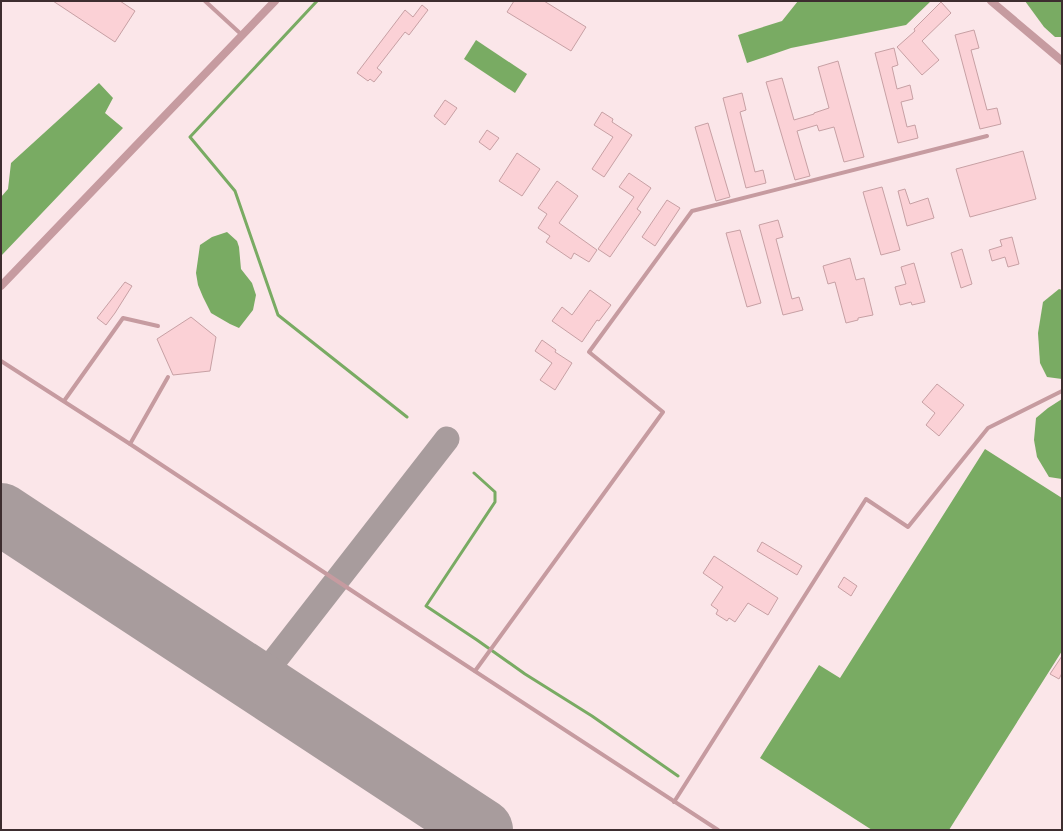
<svg xmlns="http://www.w3.org/2000/svg" width="1063" height="831" viewBox="0 0 1063 831" font-family="Manrope,sans-serif">
	<rect width="100%" height="100%" fill="#fdf4f5"/>
	<!-- built -->
	<rect fill="#fbe6e9" x="1" y="1" width="1061" height="829"/>
	<!-- water -->
	<g fill="#79ab63">
		<path d="M798 1H931L906 25 791 48 747 63 738 35 782 21Z"/>
		<path d="M1025 1H1062V37H1055L1044 27Z"/>
		<path d="M476 40 527 74 515 93 464 59Z"/>
		<path d="M99 83 113 98 105 113 123 128 1 256V197L8 189 11 163Z"/>
		<path d="M227 232 237 241 239 247 241 269 252 283 256 295 253 310 239 328 230 324 211 313 203 297 198 285 196 273 200 245 212 237Z"/>
		<path d="M1059 289 1062 290V379L1047 377 1040 363 1038 333 1043 302Z"/>
		<path d="M1062 399V479L1049 477 1037 457 1034 440 1036 418 1048 408Z"/>
		<path d="M985 449 1062 498V651L949 830H872L760 758 819 665 840 678Z"/>
	</g>
	<g fill="none" stroke-linecap="round" stroke-linejoin="round">
		<!-- stream -->
		<g stroke="#79ab63" stroke-width="3">
			<path d="M317 1 190 137 235 191 278 315 407 417"/>
			<path d="M474 473 495 492V502L426 606 477 640 525 674 592 716 678 776"/>
		</g>
		<!-- taxiway -->
		<path stroke="#a89c9d" stroke-width="25" d="M257 683 447 439"/>
		<!-- runway -->
		<path stroke="#a89c9d" stroke-width="62" d="M1 514 482 830"/>
	</g>
	<!-- building -->
	<g fill="#fbd1d6" stroke="#c7a0a4">
		<path d="M53 1H120L135 11 115 42Z"/>
		<path d="M514 1H544L586 27 571 51 507 12Z"/>
		<path d="M941 2 951 13 922 41 939 60 922 75 897 47 915 31 914 29Z"/>
		<path d="M422 5 428 10 409 35 405 32 377 68 382 72 374 82 370 79 368 81 357 73 405 10 413 17Z"/>
		<path d="M974 30 979 48 971 50 987 110 997 108 1001 124 980 129 955 35Z"/>
		<path d="M894 48 898 65 892 67 897 89 910 85 913 99 901 102 907 127 915 125 918 138 898 143 875 53Z"/>
		<path d="M838 61 864 157 844 162 834 127 819 131 817 125 797 131 810 176 795 180 766 82 782 78 794 120 814 114V113L829 108 818 67Z"/>
		<path d="M742 93 746 110 740 112 755 172 763 170 766 183 746 188 723 98Z"/>
		<path d="M445 100 457 108 445 125 434 116Z"/>
		<path d="M602 112 613 119 612 122 632 135 604 177 592 169 613 137 594 125Z"/>
		<path d="M708 123 730 197 716 201 695 127Z"/>
		<path d="M487 130 499 138 490 150 479 142Z"/>
		<path d="M1023 151 1036 199 970 217 956 169Z"/>
		<path d="M517 153 540 169 522 196 499 181Z"/>
		<path d="M629 173 651 188 637 209 641 212 610 257 598 249 634 197 619 187Z"/>
		<path d="M557 181 578 196 559 223 597 250 589 262 574 253 571 259 546 242 550 236 538 228 547 214 538 208Z"/>
		<path d="M882 187 900 250 881 255 863 192Z"/>
		<path d="M905 189 910 204 928 198 934 218 907 226 898 191Z"/>
		<path d="M667 200 680 208 655 246 642 237Z"/>
		<path d="M778 220 783 237 776 239 792 299 799 297 803 310 783 315 759 225Z"/>
		<path d="M740 230 761 303 747 307 726 233Z"/>
		<path d="M1012 237 1019 264 1008 267 1005 257 992 261 989 250 1002 246 1000 240Z"/>
		<path d="M962 249 972 284 961 288 951 253Z"/>
		<path d="M850 258 856 280 864 278 873 315 858 318V320L846 323 835 282 828 284 823 266Z"/>
		<path d="M914 263 925 302 912 305 911 302 900 305 895 287 906 284 901 267Z"/>
		<path d="M125 282 132 286 115 313 106 325 97 318Z"/>
		<path d="M590 290 611 305 599 321 597 320 582 342 552 321 562 307 572 315Z"/>
		<path d="M191 317 216 337 210 371 173 375 157 339Z"/>
		<path d="M542 340 556 350 555 352 572 363 555 390 540 380 552 363 535 351Z"/>
		<path d="M937 384 964 405 939 436 926 425 935 413 922 402Z"/>
		<path d="M762 542 802 566 797 575 757 551Z"/>
		<path d="M714 556 778 598 768 615 748 603 735 622 729 618 727 621 716 614 718 610 711 605 723 587 703 573Z"/>
		<path d="M844 577 857 586 851 596 838 587Z"/>
		<path d="M1062 656V673L1059 679 1050 674Z"/>
	</g>
	<g fill="none" stroke-linecap="round" stroke-linejoin="round">
		<!-- service -->
		<g stroke="#c69ba0" stroke-width="4">
			<path d="M205 1 242 35"/>
			<path d="M1 361 130 444 372 604 718 830"/>
			<path d="M64 401 123 318 158 326"/>
			<path d="M130 444 168 377"/>
			<path d="M475 671 663 412 589 352 692 211 987 136"/>
			<path d="M674 802 866 499 908 527 988 428 1062 391"/>
		</g>
		<!-- minor -->
		<g stroke="#c69ba0" stroke-width="8">
			<path d="M991 1 1062 61"/>
			<path d="M1 286 275 1"/>
		</g>
	</g>
	<!-- border -->
	<rect width="1063" height="831" fill="none" stroke="#3d2d2f" stroke-width="4"/>
</svg>
